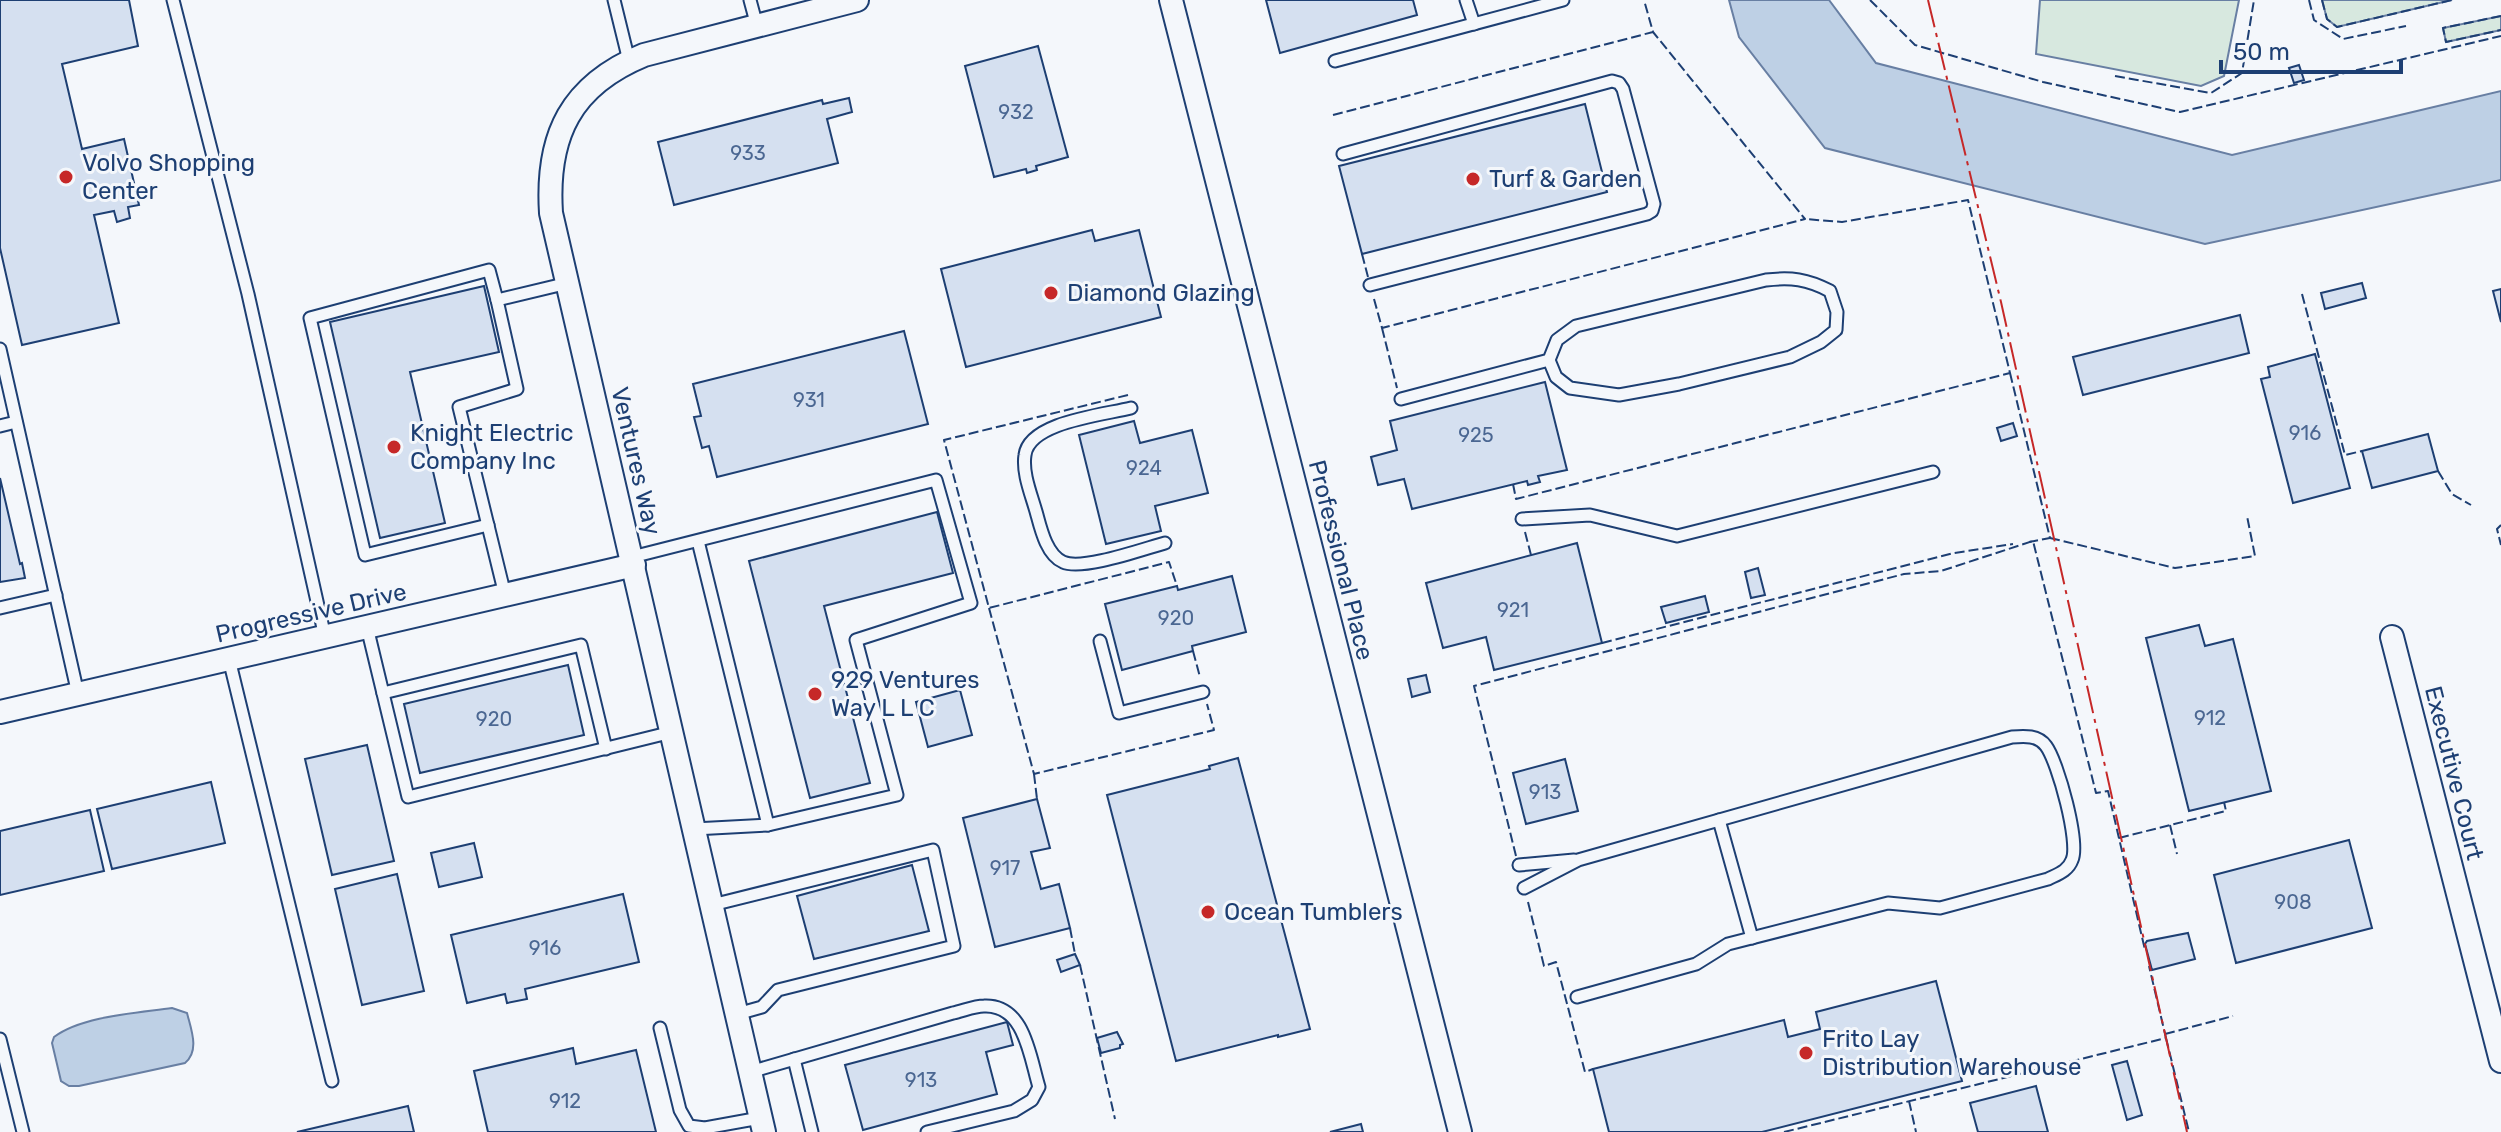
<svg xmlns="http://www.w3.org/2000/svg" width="2501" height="1132" viewBox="0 0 2501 1132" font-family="Rubik,sans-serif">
	<rect width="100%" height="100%" fill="#f4f7fb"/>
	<!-- green -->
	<g fill="#d7e8df" stroke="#687fa3" stroke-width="2">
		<path d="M2040 0H2239L2224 76 2201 86 2036 54Z"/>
		<path d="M2322 0H2452L2337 27 2327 19Z"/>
		<path d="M2501 16V30L2446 42 2443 28Z"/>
	</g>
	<!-- water -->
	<g fill="#bed0e5" stroke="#687fa3" stroke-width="2">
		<path d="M1729 0H1829L1876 63 2232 155 2501 91V180L2205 244 1825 148 1739 37Z"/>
		<path d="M172 1008 187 1013C191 1029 200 1051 185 1063L79 1086H69L61 1081 52 1043 54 1037C82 1016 137 1013 172 1008Z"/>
	</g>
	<!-- building -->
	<g fill="#d5e0f0" stroke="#1d3f73" stroke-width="2">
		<path d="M0 0H129L138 46 62 64 82 149 124 139 139 205 128 207 130 218 117 222 114 211 94 215 119 323 22 345 0 248Z"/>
		<path d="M1266 0H1413L1417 15 1280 53Z"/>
		<path d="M1038 46 1068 157 1036 166 1037 170 1027 173 1026 169 994 177 965 66Z"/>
		<path d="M2299 65 2304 80 2294 83 2289 68Z"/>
		<path d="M849 98 852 112 827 119 838 163 674 205 658 142 822 100 823 104Z"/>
		<path d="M1585 104 1607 192 1362 254 1339 166Z"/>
		<path d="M1092 230 1095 241 1139 230 1161 317 966 367 941 269Z"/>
		<path d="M2362 283 2366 298 2325 309 2321 293Z"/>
		<path d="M484 286 499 352 410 372 445 523 380 538 330 322Z"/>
		<path d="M2501 289V322L2493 291Z"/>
		<path d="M2240 315 2249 353 2083 395 2073 357Z"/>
		<path d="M904 331 928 424 717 477 709 446 702 448 694 417 701 416 693 384Z"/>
		<path d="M2315 354 2350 488 2293 503 2261 379 2270 377 2268 367Z"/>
		<path d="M1545 382 1567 470 1538 476 1540 482 1528 485 1527 481 1412 509 1404 479 1378 485 1371 457 1397 450 1390 421Z"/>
		<path d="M1134 421 1140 443 1192 430 1208 493 1155 506 1161 531 1106 544 1079 435Z"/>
		<path d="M2013 423 2017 436 2001 441 1997 428Z"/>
		<path d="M2428 434 2438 471 2372 488 2362 451Z"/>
		<path d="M0 478 20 564 22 563 25 578 0 582Z"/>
		<path d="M937 512 953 573 824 606 870 783 810 798 749 561Z"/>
		<path d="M1577 543 1602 643 1494 670 1486 637 1443 648 1426 583Z"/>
		<path d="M1758 568 1765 595 1751 598 1745 572Z"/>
		<path d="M1232 576 1246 632 1192 646 1193 651 1122 670 1105 604 1177 586 1178 590Z"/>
		<path d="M1705 596 1709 612 1666 623 1661 607Z"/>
		<path d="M2199 625 2205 646 2233 639 2271 791 2189 811 2146 638Z"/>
		<path d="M568 665 584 735 420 773 404 704Z"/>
		<path d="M1426 675 1430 692 1412 697 1408 679Z"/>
		<path d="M960 690 972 735 928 747 916 702Z"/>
		<path d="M367 745 394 861 332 875 305 759Z"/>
		<path d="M1238 758 1310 1029 1278 1037V1035L1176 1061 1107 795 1210 769 1209 766Z"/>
		<path d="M1565 759 1578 811 1526 824 1513 773Z"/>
		<path d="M211 782 225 843 112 869 97 809Z"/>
		<path d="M1037 799 1050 848 1031 852 1041 889 1059 884 1070 928 995 947 963 818Z"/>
		<path d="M90 810 104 871 0 895V831Z"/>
		<path d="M2349 840 2372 928 2236 963 2214 875Z"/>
		<path d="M474 843 482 877 439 887 431 853Z"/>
		<path d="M912 865 929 931 814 959 797 896Z"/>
		<path d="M397 874 424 991 362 1005 335 889Z"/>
		<path d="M623 894 639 962 525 989 527 999 507 1003 505 994 467 1003 451 935Z"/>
		<path d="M2188 933 2195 959 2152 970 2145 944 2147 941Z"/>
		<path d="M1075 954 1080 965 1061 972 1057 960Z"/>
		<path d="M1936 981 1962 1081 1762 1132H1609L1593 1069 1784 1020 1788 1037 1820 1029 1816 1012Z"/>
		<path d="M1007 1022 1013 1045 986 1052 997 1094 863 1130 845 1065Z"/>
		<path d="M1117 1032 1123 1044 1120 1045V1048L1101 1053 1097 1038Z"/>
		<path d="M573 1048 576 1064 636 1050 656 1132H488L474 1071Z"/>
		<path d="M2127 1061 2142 1115 2127 1120 2112 1065Z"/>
		<path d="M2036 1086 2048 1132H1978L1970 1103Z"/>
		<path d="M408 1106 414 1132H297Z"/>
		<path d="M1361 1124 1363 1132H1330Z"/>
	</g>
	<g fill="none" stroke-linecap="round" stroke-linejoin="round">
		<!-- service casing -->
		<g stroke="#1d3f73" stroke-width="15">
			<g id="service">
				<path d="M173 0 248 294 325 637"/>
				<path d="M614 0 629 61"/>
				<path d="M750 0 757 26"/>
				<path d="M1466 0 1474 24"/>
				<path d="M1335 61 1563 0"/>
				<path d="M1343 154 1612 81 1619 83 1623 89 1654 204 1652 211 1647 214 1370 285"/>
				<path d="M0 349 78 694"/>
				<path d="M1401 399 1549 360 1557 340 1576 326 1766 280C1791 277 1807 279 1830 291L1837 312 1836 330 1821 342 1790 357 1679 384 1619 395 1570 388 1556 377 1549 360"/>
				<path d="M1131 408C1103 415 1029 422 1025 455 1022 474 1032 496 1037 515 1041 530 1047 555 1063 562 1082 571 1143 549 1165 543"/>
				<path d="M0 426 16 422"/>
				<path d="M1522 519 1590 515 1677 536 1933 472"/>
				<path d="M488 525 365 555 310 318 489 270 497 300"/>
				<path d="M698 541 768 825"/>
				<path d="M632 557 936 480 971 603 856 640 897 795 768 825 694 829"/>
				<path d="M505 595 459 407 517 389 497 300 568 283"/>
				<path d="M0 608 56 595"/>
				<path d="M367 627 408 797 672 732"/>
				<path d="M1100 641 1119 713 1203 692"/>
				<path d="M229 659 332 1081"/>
				<path d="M383 693 581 645 606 749"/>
				<path d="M1719 820 1752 938"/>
				<path d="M1519 865 1574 860"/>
				<path d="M1524 888 1578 860 2012 737C2025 736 2038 735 2046 746 2058 762 2080 843 2072 860 2068 871 2058 874 2048 879L1940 908 1888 903 1728 944 1696 964 1577 997"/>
				<path d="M712 905 933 850 954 946 778 990 762 1007 737 1014"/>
				<path d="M660 1028 680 1110 689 1126 705 1128 760 1118"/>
				<path d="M0 1039 23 1132"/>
				<path d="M794 1059 812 1132"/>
				<path d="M750 1072 953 1013C963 1011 974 1006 984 1006 1025 1004 1030 1058 1039 1087L1032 1100 1014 1111 927 1132"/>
			</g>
		</g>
		<!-- minor casing -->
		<g stroke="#1d3f73" stroke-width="26">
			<g id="minor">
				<path d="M1171 0 1460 1132"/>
				<path d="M2392 637 2501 1061"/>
				<path d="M0 712 634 565"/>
				<path d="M764 1132 551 213C546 135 571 85 644 55L857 0"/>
			</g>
		</g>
		<!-- service -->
		<use href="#service" stroke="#f4f7fb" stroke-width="11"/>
		<!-- minor -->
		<use href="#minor" stroke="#f4f7fb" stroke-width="22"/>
		<!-- fence -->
		<g stroke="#1d3f73" stroke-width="2" stroke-dasharray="10 4" stroke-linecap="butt">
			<path d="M1870 0 1915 45 2043 82 2180 112 2501 36"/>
			<path d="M2309 0 2314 20 2343 39 2406 26"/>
			<path d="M2322 0 2327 19 2337 27 2452 0"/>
			<path d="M2501 16 2443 28 2446 42 2501 30"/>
			<path d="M2115 76 2211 93 2242 73 2254 0"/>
			<path d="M1333 115 1653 32 1644 0"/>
			<path d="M1362 254 1368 277"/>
			<path d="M2302 294 2345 455 2362 451"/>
			<path d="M1374 299 1382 328 1805 219 1653 32"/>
			<path d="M1382 328 1397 388"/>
			<path d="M2010 373 2050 538 2029 542"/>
			<path d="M1128 395 944 440 989 608 1169 562 1177 586"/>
			<path d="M2438 471 2452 494 2471 505"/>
			<path d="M1513 484 1516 499 2010 373 1968 200 1842 222 1805 219"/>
			<path d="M2501 525 2497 529 2501 545"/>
			<path d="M1525 532 1531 555"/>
			<path d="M2050 538 2175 568 2255 556 2247 516"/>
			<path d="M989 608 1034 774 1214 730 1207 704"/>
			<path d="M1602 643 1954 553 2013 544"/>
			<path d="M1193 651 1200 677"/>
			<path d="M1034 774 1037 799"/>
			<path d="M2170 825 2177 854"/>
			<path d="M2119 838 2226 811 2224 802"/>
			<path d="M1516 856 1474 686 1904 574 1941 571 2033 541 2096 793 2108 791 2145 950"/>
			<path d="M1528 902 1544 966 1556 962 1585 1072 1593 1069"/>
			<path d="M1070 928 1075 954"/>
			<path d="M1080 965 1115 1119"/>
			<path d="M2165 1034 2233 1016"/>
			<path d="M2166 1038 2189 1132"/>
			<path d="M1909 1101 1916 1132"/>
			<path d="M1784 1132 2166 1038 2149 966"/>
		</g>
		<!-- power -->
		<path stroke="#c62828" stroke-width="2" stroke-dasharray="28 6 4 6" stroke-linecap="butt" d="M1928 0 2001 302 2187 1132"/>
	</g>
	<!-- markers -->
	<g fill="#c62828" stroke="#f4f7fb" stroke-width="3">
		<circle cx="66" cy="177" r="8"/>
		<circle cx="1473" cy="179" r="8"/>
		<circle cx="1051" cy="293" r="8"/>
		<circle cx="394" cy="447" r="8"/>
		<circle cx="815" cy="694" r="8"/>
		<circle cx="1208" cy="912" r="8"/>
		<circle cx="1806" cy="1053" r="8"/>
	</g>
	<g text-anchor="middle" stroke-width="6" stroke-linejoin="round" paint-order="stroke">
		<!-- number labels -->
		<g font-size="20" fill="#4b6792">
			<text x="1016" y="119">932</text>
			<text x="748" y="160">933</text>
			<text x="809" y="407">931</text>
			<text x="2305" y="440">916</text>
			<text x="1476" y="442">925</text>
			<text x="1144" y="475">924</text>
			<text x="1513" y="617">921</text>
			<text x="1176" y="625">920</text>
			<text x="2210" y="725">912</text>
			<text x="494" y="726">920</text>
			<text x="1545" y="799">913</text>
			<text x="1005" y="875">917</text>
			<text x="2293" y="909">908</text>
			<text x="545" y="955">916</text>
			<text x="921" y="1087">913</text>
			<text x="565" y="1108">912</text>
		</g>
		<!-- poi labels -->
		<g font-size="24" fill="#1d3f73" stroke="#f4f7fb" text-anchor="start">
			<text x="82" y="171">Volvo Shopping<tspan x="82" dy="28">Center</tspan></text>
			<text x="1489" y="187">Turf &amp; Garden</text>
			<text x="1067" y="301">Diamond Glazing</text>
			<text x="410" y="441">Knight Electric<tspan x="410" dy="28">Company Inc</tspan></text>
			<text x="831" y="688">929 Ventures<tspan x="831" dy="28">Way L L C</tspan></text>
			<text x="1224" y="920">Ocean Tumblers</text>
			<text x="1822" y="1047">Frito Lay<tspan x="1822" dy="28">Distribution Warehouse</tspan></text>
		</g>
		<!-- street labels -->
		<g font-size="24" fill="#1d3f73" stroke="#f4f7fb">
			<text transform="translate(636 461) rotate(77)" y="8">Ventures Way</text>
			<text transform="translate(1341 560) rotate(76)" y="8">Professional Place</text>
			<text transform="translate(311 613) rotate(-13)" y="8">Progressive Drive</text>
			<text transform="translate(2454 773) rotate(76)" y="8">Executive Court</text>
		</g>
	</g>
	<!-- scale -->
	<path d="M2221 60v12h180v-12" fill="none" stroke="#1d3f73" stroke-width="4"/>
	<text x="2233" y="60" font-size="24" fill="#1d3f73" stroke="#f4f7fb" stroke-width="6" paint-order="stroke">50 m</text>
</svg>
